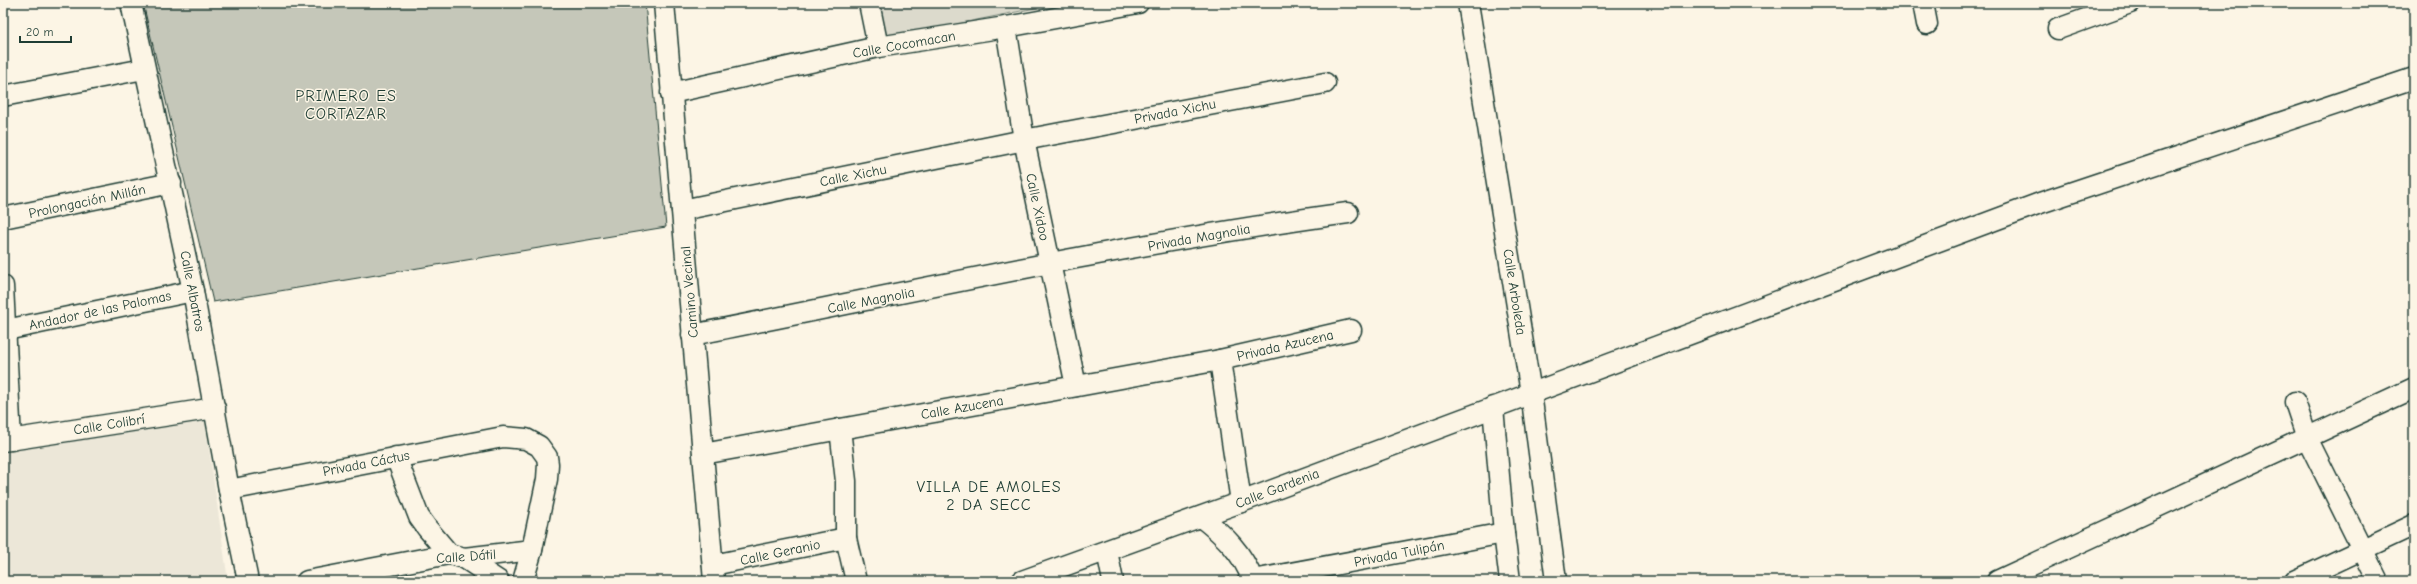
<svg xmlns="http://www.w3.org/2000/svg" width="2417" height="584" viewBox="0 0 2417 584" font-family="'Comic Neue',sans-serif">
	<rect width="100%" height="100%" fill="#fcf5e5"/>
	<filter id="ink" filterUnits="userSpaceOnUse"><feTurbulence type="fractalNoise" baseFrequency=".025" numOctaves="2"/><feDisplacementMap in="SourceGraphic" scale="8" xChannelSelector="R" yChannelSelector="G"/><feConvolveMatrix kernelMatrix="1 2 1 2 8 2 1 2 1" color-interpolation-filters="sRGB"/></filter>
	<g filter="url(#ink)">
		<!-- built -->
		<path fill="#ece7d8" d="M204 413 228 581H3V447Z"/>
		<!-- green -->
		<path fill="#dcdacc" stroke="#7e8c80" d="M878 3H1060L884 39Z"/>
		<!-- building -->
		<path fill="#c5c7b9" stroke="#1f3d34" d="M143 3H645L666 227 213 302Z"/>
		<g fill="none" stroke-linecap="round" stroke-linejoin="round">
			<!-- minor casing -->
			<g stroke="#1f3d34" stroke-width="23">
				<g id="minor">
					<path d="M131 3 193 291 229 490 248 581"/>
					<path d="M664 3 714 581"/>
					<path d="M869 3 878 47"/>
					<path d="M1468 3 1531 393 1556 581"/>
					<path d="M1923 3 1927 24"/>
					<path d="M1006 27 1024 140 1076 386"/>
					<path d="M2058 29 2130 3"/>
					<path d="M671 93 878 47 1006 27 1138 3"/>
					<path d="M3 96 144 69"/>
					<path d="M682 210 1024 140 1325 83"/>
					<path d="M3 218 171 183"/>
					<path d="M3 286 11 440"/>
					<path d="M6 330 193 291"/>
					<path d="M692 335C910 292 1128 243 1348 213"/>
					<path d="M1220 360 1241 502"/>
					<path d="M2295 402 2307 438 2378 581"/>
					<path d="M1493 407 1504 533 1510 581"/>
					<path d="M840 429 846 481V538L856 581"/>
					<path d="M3 441 215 408"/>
					<path d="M703 454 1220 360 1351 330"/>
					<path d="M396 457 419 517 427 528 449 554"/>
					<path d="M229 490 503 437 526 439 539 446 547 457 548 464 547 479 532 550 523 581"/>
					<path d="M1201 517C1224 535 1243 553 1253 581"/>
					<path d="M1107 551 1113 581"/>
					<path d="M464 558 499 581"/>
					<path d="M713 565 846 538"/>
					<path d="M307 581 449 554 464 558 532 550"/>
					<path d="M1022 581 1241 502 2040 203 2414 78"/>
					<path d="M1248 581 1504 533"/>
					<path d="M1997 581 2414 388"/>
					<path d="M2295 581 2414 525"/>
				</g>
			</g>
			<!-- minor -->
			<use href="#minor" stroke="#fcf5e5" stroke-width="20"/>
		</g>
	</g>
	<g text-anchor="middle" stroke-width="3" stroke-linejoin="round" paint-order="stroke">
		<!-- street labels -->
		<g font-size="14" fill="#1f3d34" stroke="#fcf5e5">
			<text transform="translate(904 44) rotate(-10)" y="5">Calle Cocomacan</text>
			<text transform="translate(1175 111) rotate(-11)" y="5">Privada Xichu</text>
			<text transform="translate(853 175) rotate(-11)" y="5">Calle Xichu</text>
			<text transform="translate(87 201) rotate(-12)" y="5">Prolongación Millán</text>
			<text transform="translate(1038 207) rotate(78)" y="5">Calle Xidoo</text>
			<text transform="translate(1199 237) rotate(-10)" y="5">Privada Magnolia</text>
			<text transform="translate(193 291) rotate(79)" y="5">Calle Albatros</text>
			<text transform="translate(689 292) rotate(-95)" y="5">Camino Vecinal</text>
			<text transform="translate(1515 292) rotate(81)" y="5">Calle Arboleda</text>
			<text transform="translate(871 300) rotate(-11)" y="5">Calle Magnolia</text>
			<text transform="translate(100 310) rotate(-12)" y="5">Andador de las Palomas</text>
			<text transform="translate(1285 345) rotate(-13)" y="5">Privada Azucena</text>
			<text transform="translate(962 407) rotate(-10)" y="5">Calle Azucena</text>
			<text transform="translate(109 424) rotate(-9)" y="5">Calle Colibrí</text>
			<text transform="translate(366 463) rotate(-11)" y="5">Privada Cáctus</text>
			<text transform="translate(1277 488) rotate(-21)" y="5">Calle Gardenia</text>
			<text transform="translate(780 552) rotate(-12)" y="5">Calle Geranio</text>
			<text transform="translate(1399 553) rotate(-11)" y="5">Privada Tulipán</text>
			<text transform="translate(466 556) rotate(-4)" y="5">Calle Dátil</text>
		</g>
		<!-- quarter labels -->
		<g font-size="16" letter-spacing="1" fill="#1f3d34" stroke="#fcf5e5">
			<text x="346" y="101">PRIMERO ES<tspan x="346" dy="18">CORTAZAR</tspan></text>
			<text x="989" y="492">VILLA DE AMOLES<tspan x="989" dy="18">2 DA SECC</tspan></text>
		</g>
	</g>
	<!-- margin -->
	<rect width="2417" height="584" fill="none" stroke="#fcf5e5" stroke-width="16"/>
	<rect x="8" y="8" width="2401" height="568" fill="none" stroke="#1f3d34" stroke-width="1.5" filter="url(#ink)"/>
	<!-- scale -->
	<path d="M20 36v6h51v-6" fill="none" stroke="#1f3d34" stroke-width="2"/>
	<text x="26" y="36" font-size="12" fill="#1f3d34" stroke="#fcf5e5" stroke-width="3" paint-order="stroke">20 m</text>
</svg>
